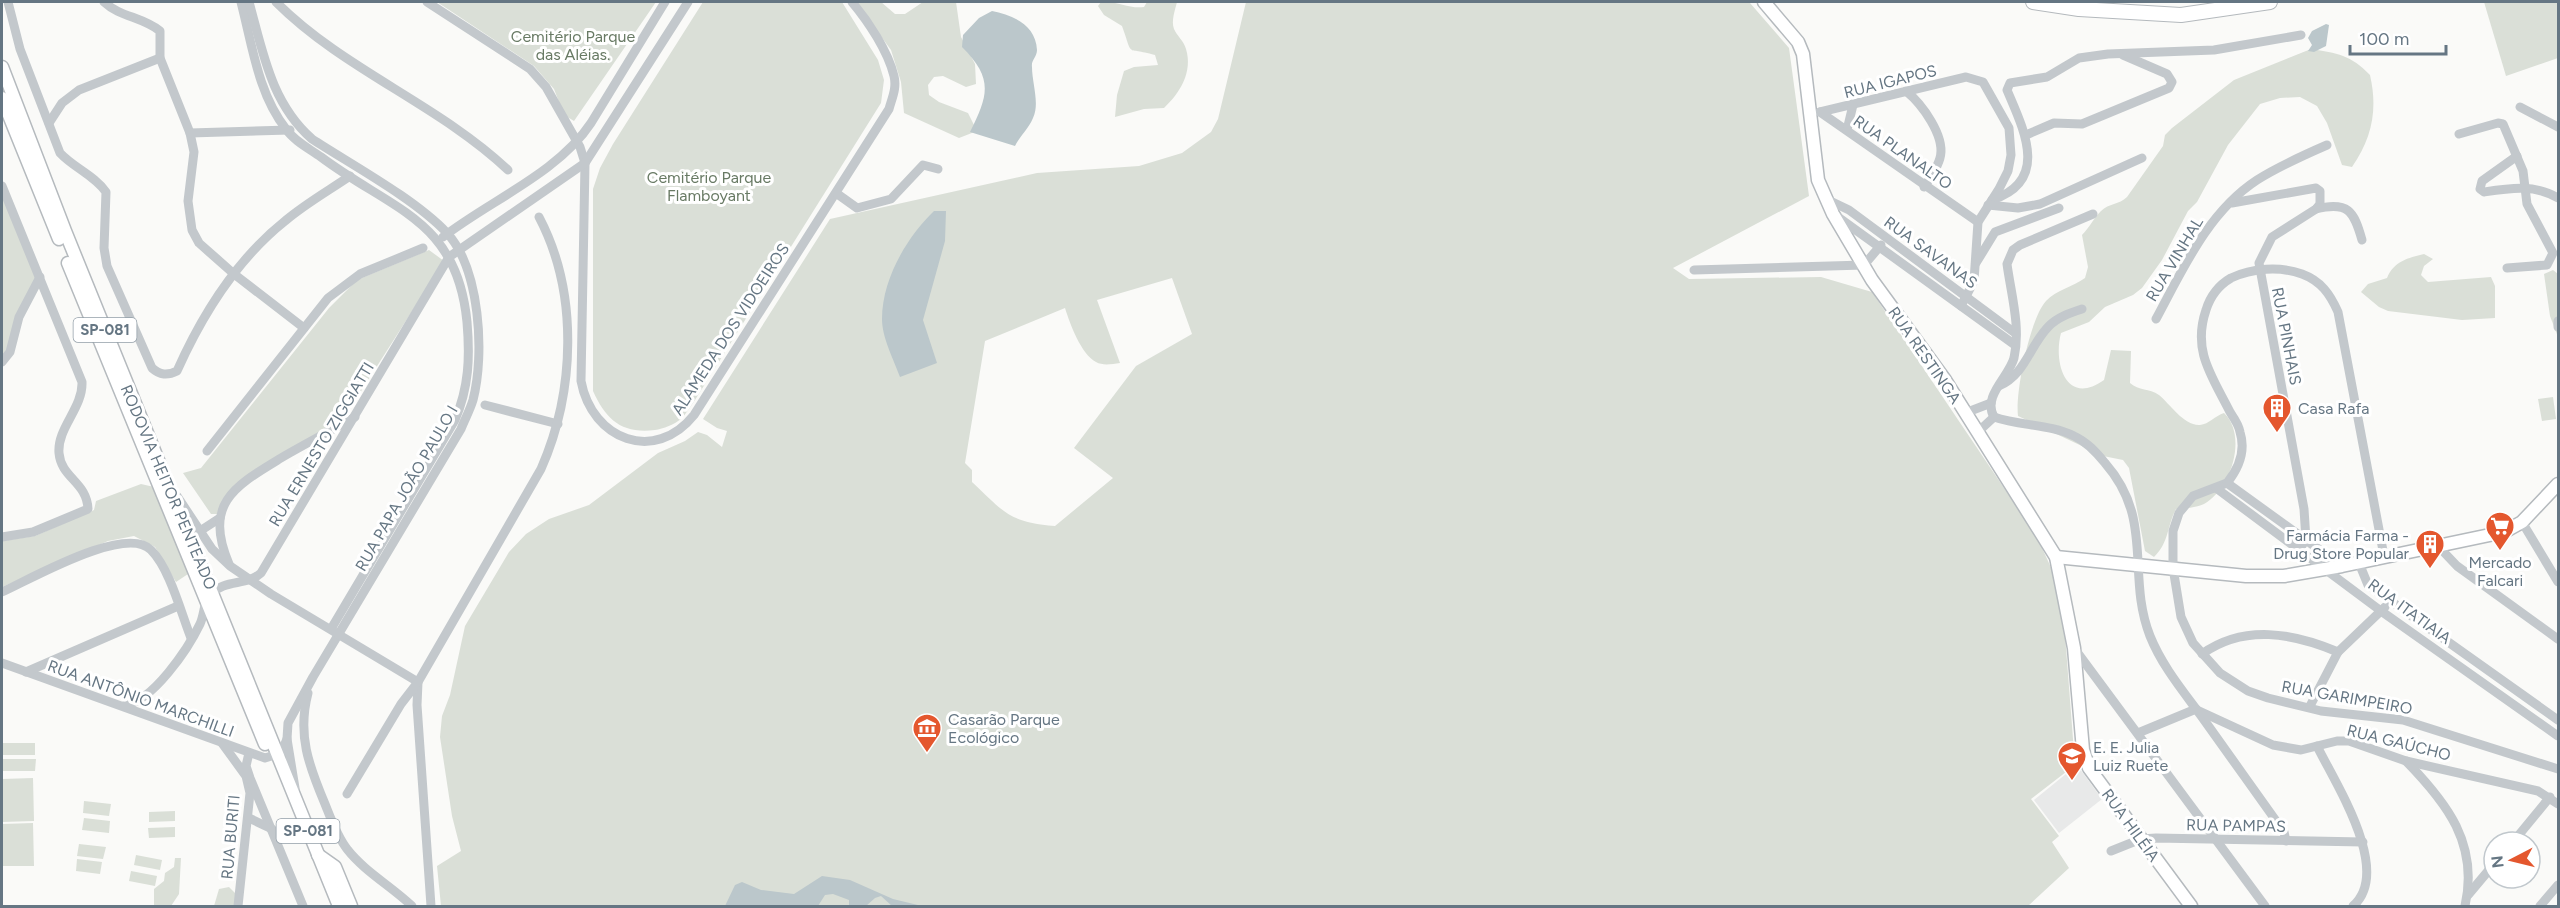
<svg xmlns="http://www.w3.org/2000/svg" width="2560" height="908" viewBox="0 0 2560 908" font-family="Figtree,sans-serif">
	<rect width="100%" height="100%" fill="#fafaf8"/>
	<!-- built -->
	<path fill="#e8e9e9" d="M2077 765 2102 799 2059 833 2034 800Z"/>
	<!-- green -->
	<g fill="#dadfd7" fill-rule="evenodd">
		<path d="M437 2H656L574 121 564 115 554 89 534 66Z"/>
		<path d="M703 2H842L878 60 884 80 881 103 695 400C691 406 686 414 681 419 675 424 663 429 655 430 622 434 606 420 593 391V189L600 168 613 144Z"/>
		<path d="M856 2H881L895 14H905L923 2H956L961 37 975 64 976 84 966 87 943 76 934 77 928 85 929 95 939 102 968 113 977 131 959 138 904 113 901 82 891 50Z"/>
		<path d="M1101 2C1119 1 1129 9 1144 7L1147 2H1177C1175 10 1171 21 1174 29 1177 36 1184 41 1186 49 1193 72 1180 93 1164 108L1144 109 1115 117 1117 95 1124 71 1134 67 1158 65 1155 55C1124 46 1134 59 1122 26L1104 15 1098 6Z"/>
		<path d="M1246 2 1750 3 1789 48 1809 196 1673 268 1689 279 1821 277 1872 292 2037 537 2053 572 2065 635 2075 765 2031 799 2059 836 2052 842 2069 868 2028 906H441L437 866 461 851 452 816 440 737 442 716 450 695 465 626 509 552 526 534 549 519 589 505 658 453 685 441 698 432 707 435 722 447 727 431 717 428 703 419 830 219 1037 173 1139 166 1182 153 1211 132 1218 119ZM1172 278 1192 334 1136 366 1074 448 1113 478 1055 526C1009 522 1005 513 972 482V470L965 463 985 341 1065 308C1070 324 1081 354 1096 362 1103 366 1112 364 1120 363L1097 300Z"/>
		<path d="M2484 2H2558V58L2506 76Z"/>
		<path d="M2311 49C2337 53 2351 55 2370 75 2378 110 2372 138 2352 167L2342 165 2327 123 2317 106 2300 97 2280 98 2260 104 2228 145 2197 202 2188 211 2162 260 2142 288 2133 295 2105 307 2089 322 2061 333C2053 363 2066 407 2104 380L2111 350 2131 351 2130 383C2139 391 2149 388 2159 395 2170 404 2184 426 2200 425 2209 424 2215 416 2224 413 2248 436 2231 489 2204 504 2196 508 2185 508 2176 509 2167 526 2169 543 2154 557L2145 551 2129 468 2123 460 2103 456 2018 416C2015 393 2030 318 2046 301 2056 290 2073 287 2085 278L2088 267 2082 235C2089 228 2094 218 2101 211 2109 203 2119 205 2127 197L2163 146 2165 135 2172 128 2234 80Z"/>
		<path d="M2 192 37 278 8 352 2 360Z"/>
		<path d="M429 250 444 261 344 418 240 481 218 514H211L183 473 201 468 329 308 357 280Z"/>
		<path d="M2424 254 2433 259 2424 266 2421 275 2428 282 2491 277 2495 286V318L2462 320 2388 311 2379 307 2361 292 2368 284 2387 278C2394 261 2408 258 2424 254Z"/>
		<path d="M2553 270 2558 274V337L2550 316 2544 274Z"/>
		<path d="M2553 397 2556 419 2542 421 2538 399Z"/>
		<path d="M141 484 154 487 188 574 176 582 155 547 134 536 108 541 2 587V541L35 536 94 510 96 501Z"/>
		<rect x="2" y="743" width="33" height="12"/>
		<path d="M2 759H36L35 771H2Z"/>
		<path d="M33 778 34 821 2 822V779Z"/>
		<path d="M84 801 111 804 109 816 83 813Z"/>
		<path d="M175 811V821L149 822V812Z"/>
		<path d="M84 818 110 821 109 833 82 830Z"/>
		<path d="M33 823 34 866H2V824Z"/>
		<path d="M175 827V837L149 838 148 828Z"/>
		<path d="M79 844 106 847 103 859 77 856Z"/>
		<path d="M136 855 162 860 160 870 134 865Z"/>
		<path d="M175 858H181L179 894 171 906H154V889L164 881 165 873 174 867Z"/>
		<path d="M77 859 102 862 100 874 76 871Z"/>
		<path d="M131 871 157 876 155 886 129 881Z"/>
		<path d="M229 887 237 895 236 906H214L219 889Z"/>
	</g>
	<!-- water -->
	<g fill="#bbc7cb">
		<path d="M992 11C1013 15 1036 25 1037 50 1037 57 1031 60 1032 67 1032 83 1040 104 1033 118 1029 128 1020 136 1015 146L970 132C989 94 993 78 962 47L963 35 979 18Z"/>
		<path d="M2326 24 2329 25 2326 46 2314 52 2308 51 2312 45 2308 38 2312 31Z"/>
		<path d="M934 211H946L945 241 923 320 937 363 900 377C894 360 882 338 882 319 882 279 907 237 934 211Z"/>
		<path d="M822 876 850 880 893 899 922 906H892L881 896 875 898 866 906H849V900L833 894 825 895 818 906H725L735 885 742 882 761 890 794 894Z"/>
	</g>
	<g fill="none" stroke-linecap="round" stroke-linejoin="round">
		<!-- major casing -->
		<g stroke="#b5babe" stroke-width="15">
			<g id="major">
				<path d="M1764 2 1798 42 1803 54 1818 180 1833 214 1872 280 1945 380 2056 557 2074 648 2083 750 2089 768 2191 906"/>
				<path d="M2 67 65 231 339 906"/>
				<path d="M2 98 59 239"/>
				<path d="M68 263 265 744"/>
				<path d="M2056 557 2246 576H2284L2342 566 2504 532 2522 522 2558 484"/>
				<path d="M318 855 335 867 351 906"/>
			</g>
		</g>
		<!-- highway casing -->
		<g stroke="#b4b9bd" stroke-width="16">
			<path id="highway" d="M2033 2 2079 9 2181 15 2270 2"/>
		</g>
		<!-- minor -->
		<g stroke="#c3c8cc" stroke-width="9">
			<path d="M8 2 20 49 60 153C74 168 94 175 106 192L104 248 107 266 152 368C160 375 167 376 177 371 202 315 236 260 285 221 305 204 328 191 350 176"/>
			<path d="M104 2C120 17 143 17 160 31V58L190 133 194 152 188 201 192 230 199 243 234 274 304 328"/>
			<path d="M241 2C252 44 258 94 286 129 294 141 310 149 321 157 393 211 457 219 467 322 470 357 469 387 455 420L331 629"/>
			<path d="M249 2C263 52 271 103 312 139 352 165 415 199 447 233 480 269 485 354 473 400 470 410 465 419 461 429L313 677 288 723 287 739 295 788"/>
			<path d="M276 2C344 70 438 104 508 170"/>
			<path d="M427 2 530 69 546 87 580 147 585 163 581 381C592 440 655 464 694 415L889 109C892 98 897 88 894 76 888 51 868 21 852 2"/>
			<path d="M1906 91C1917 100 1924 109 1931 121 1948 150 1942 161 1924 187"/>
			<path d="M2520 107 2558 127"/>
			<path d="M1820 112 1966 77 1983 82 2009 128 2011 155 2008 171 1999 189 1978 222 1974 281 1961 306"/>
			<path d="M1820 112 1978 222"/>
			<path d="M49 123 62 103 79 90 160 58"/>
			<path d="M1847 130 1853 105"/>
			<path d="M190 133 290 130"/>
			<path d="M2459 134 2498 123 2503 124 2523 171 2527 204 2553 253 2547 265 2507 268"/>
			<path d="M2026 135 2054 123 2082 124 2169 88 2172 82 2167 74 2123 55"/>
			<path d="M2517 156 2482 181 2480 189 2484 192C2510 188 2535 184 2558 198"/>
			<path d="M2 186 82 382C83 408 57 428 59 453 61 478 87 482 88 509L33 532 2 537"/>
			<path d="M836 193 857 208 891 199 923 165 938 169"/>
			<path d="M1826 199 1849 210 2015 333"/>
			<path d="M1992 200C2050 181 2024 130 2007 90L2010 83 2047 77 2079 58 2108 54 2214 50 2301 35"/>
			<path d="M2232 203 2316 188 2320 191V204L2316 209 2272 237 2259 263 2304 509 2306 540 2300 548"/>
			<path d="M1988 205 2018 208 2040 204 2142 158"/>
			<path d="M2316 209C2348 201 2354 211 2362 240"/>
			<path d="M1835 215 2015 345"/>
			<path d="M443 237C489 201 558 173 591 123L665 2"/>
			<path d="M1976 263 1995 232 2059 208"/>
			<path d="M1694 270 1864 265 1881 245"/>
			<path d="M2156 319C2183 269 2208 212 2257 180 2279 166 2304 155 2327 145"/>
			<path d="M2558 321V327"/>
			<path d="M2 362 10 352 19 317 40 277"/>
			<path d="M1999 386C2026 374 2029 346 2049 326 2058 317 2070 313 2082 309"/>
			<path d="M485 405 558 424"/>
			<path d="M1965 413 1991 403"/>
			<path d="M1994 417C2020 426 2050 424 2074 436 2087 442 2096 452 2105 463 2155 520 2126 575 2150 636 2162 666 2183 691 2202 717 2229 755 2257 794 2284 832L2286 841"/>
			<path d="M1994 417C1982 396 2009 377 2014 358 2021 327 2011 294 2007 264L2013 250 2020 245 2093 214"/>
			<path d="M1979 434 1981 429 1994 417"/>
			<path d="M207 451 328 298 360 274 423 248"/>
			<path d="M2227 483C2239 468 2246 451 2240 432 2239 425 2234 418 2230 412 2212 376 2192 351 2206 310 2210 297 2219 285 2231 278 2252 268 2280 266 2302 274 2321 281 2330 294 2338 312L2384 556"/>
			<path d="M2227 483 2193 496 2179 513 2173 531V568L2181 617 2193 643 2220 673 2248 691 2268 698 2321 711 2403 720 2558 769"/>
			<path d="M2227 483 2342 566"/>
			<path d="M2216 488 2381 611 2558 736"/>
			<path d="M177 496 212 549 230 566 271 594 418 682 417 705 431 906"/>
			<path d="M2522 522 2558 582"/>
			<path d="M200 531 220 518"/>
			<path d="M2438 546 2457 566 2558 639"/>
			<path d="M2359 563 2368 585 2558 720"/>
			<path d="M229 564C203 503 235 486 281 458 305 444 330 431 355 417"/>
			<path d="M2 592C31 579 126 524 151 550 170 569 181 613 191 638"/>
			<path d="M2074 648 2265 906"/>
			<path d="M2202 654C2244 624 2293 633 2338 652"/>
			<path d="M2 663 265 758 281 753 287 739"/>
			<path d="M26 672 178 606"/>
			<path d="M308 693C297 735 309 766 325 804 331 819 337 836 347 849 365 872 391 886 412 906"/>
			<path d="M124 706C153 701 188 649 200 624 205 613 203 602 211 594 225 579 247 586 261 573L449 257 585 163 688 2"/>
			<path d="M2310 706 2338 652 2385 607"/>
			<path d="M2197 710 2273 745 2301 750 2337 741H2349L2406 761 2538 791 2558 804"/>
			<path d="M2138 733 2196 709"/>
			<path d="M222 743 246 776 250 793 238 906"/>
			<path d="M2317 746C2335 783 2393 871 2353 906"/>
			<path d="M249 753 246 766 250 778 303 906"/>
			<path d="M2406 761C2447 803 2479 844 2465 906"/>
			<path d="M347 794 401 704 418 682 541 469C575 392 579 293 539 217"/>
			<path d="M249 818 272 829"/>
			<path d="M2513 842 2550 797"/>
			<path d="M2111 851 2141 839 2156 838 2363 842"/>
			<path d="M2468 895 2494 864"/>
			<path d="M2540 906 2558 885"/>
		</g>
		<!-- major -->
		<use href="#major" stroke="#fff" stroke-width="12"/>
		<!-- highway -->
		<use href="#highway" stroke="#fff" stroke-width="14"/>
	</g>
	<!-- icons -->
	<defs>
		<g id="building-pin" transform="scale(1.5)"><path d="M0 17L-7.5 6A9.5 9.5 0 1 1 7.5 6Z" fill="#e4572e" stroke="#fff"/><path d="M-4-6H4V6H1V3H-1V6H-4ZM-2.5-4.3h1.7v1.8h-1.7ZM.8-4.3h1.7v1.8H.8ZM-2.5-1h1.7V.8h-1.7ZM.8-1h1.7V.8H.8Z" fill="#fff"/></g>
		<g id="supermarket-pin" transform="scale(1.5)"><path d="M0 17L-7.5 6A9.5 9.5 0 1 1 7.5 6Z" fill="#e4572e" stroke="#fff"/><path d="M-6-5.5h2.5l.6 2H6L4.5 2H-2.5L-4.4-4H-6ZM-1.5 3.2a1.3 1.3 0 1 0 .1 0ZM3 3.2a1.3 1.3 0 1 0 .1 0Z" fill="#fff"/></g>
		<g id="museum-pin" transform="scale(1.5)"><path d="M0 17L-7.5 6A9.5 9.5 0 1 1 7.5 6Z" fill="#e4572e" stroke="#fff"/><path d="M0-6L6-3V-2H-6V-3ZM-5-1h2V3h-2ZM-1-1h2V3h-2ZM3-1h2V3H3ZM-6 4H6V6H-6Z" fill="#fff"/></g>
		<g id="school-pin" transform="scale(1.5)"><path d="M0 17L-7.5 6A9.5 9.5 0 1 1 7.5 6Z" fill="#e4572e" stroke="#fff"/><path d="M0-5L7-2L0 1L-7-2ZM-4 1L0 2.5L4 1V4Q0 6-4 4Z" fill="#fff"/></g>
	</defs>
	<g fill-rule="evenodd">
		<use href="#building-pin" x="2277" y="408"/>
		<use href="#supermarket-pin" x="2500" y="526"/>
		<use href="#building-pin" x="2430" y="544"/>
		<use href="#museum-pin" x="927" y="728"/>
		<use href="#school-pin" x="2072" y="756"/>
	</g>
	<g text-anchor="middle" stroke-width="6" stroke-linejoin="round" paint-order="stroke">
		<!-- shield labels -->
		<g fill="#fff" stroke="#939fa8" stroke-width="1.5">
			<rect x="73.5" y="318" width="63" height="24" rx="4.5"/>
			<rect x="276.5" y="819" width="63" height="24" rx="4.5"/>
		</g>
		<g font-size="15" font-weight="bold" fill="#657683">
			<text x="105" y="335">SP-081</text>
			<text x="308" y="836">SP-081</text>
		</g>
		<!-- park labels -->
		<g font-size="16" fill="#687a64" stroke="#fff">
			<text x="573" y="42">Cemitério Parque<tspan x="573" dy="18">das Aléias.</tspan></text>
			<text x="709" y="183">Cemitério Parque<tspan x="709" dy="18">Flamboyant</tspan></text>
		</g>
		<!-- street labels -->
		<g font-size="16" fill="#657683" stroke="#fff">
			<text transform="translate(1890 81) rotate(-14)" y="6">RUA IGAPOS</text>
			<text transform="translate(1903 152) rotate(35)" y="6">RUA PLANALTO</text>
			<text transform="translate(1931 252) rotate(36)" y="6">RUA SAVANAS</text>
			<text transform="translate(2174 259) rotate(-59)" y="6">RUA VINHAL</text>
			<text transform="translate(730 329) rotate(-57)" y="6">ALAMEDA DOS VIDOEIROS</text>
			<text transform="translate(2287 336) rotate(79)" y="6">RUA PINHAIS</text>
			<text transform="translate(1925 355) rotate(55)" y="6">RUA RESTINGA</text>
			<text transform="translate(321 444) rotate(-59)" y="6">RUA ERNESTO ZIGGIATTI</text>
			<text transform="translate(169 487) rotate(67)" y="6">RODOVIA HEITOR PENTEADO</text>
			<text transform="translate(406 488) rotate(-60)" y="6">RUA PAPA JOÃO PAULO I</text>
			<text transform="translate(2410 611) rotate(36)" y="6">RUA ITATIAIA</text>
			<text transform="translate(2347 697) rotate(10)" y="6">RUA GARIMPEIRO</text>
			<text transform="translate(141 698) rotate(20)" y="6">RUA ANTÔNIO MARCHILLI</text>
			<text transform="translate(2399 742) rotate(14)" y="6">RUA GAÚCHO</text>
			<text transform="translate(2131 825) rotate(54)" y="6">RUA HILÉIA</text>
			<text transform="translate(2236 825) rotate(1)" y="6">RUA PAMPAS</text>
			<text transform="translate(230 837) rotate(-85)" y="6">RUA BURITI</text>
		</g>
		<!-- poi labels -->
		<g font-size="16" fill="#657683" stroke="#fff" text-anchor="start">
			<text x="2298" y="414">Casa Rafa</text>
			<text x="2409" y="541" text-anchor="end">Farmácia Farma -<tspan x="2409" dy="18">Drug Store Popular</tspan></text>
			<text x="2500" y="568" text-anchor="middle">Mercado<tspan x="2500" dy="18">Falcari</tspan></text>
			<text x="948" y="725">Casarão Parque<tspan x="948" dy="18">Ecológico</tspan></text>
			<text x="2093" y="753">E. E. Julia<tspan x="2093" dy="18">Luiz Ruete</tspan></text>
		</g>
	</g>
	<!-- border -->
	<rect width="2560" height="908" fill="none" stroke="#657683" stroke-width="6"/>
	<!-- north arrow -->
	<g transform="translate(2512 860) rotate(263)"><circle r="28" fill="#ffffff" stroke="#c1c8cd" stroke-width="1.5"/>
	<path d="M0-4.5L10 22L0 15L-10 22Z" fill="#e4572e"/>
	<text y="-9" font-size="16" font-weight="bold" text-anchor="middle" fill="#657683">N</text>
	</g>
	<!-- scale -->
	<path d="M2350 45v9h96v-9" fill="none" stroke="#657683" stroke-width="3"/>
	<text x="2359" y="45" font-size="18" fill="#657683" stroke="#ffffff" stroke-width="4.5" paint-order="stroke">100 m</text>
</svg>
